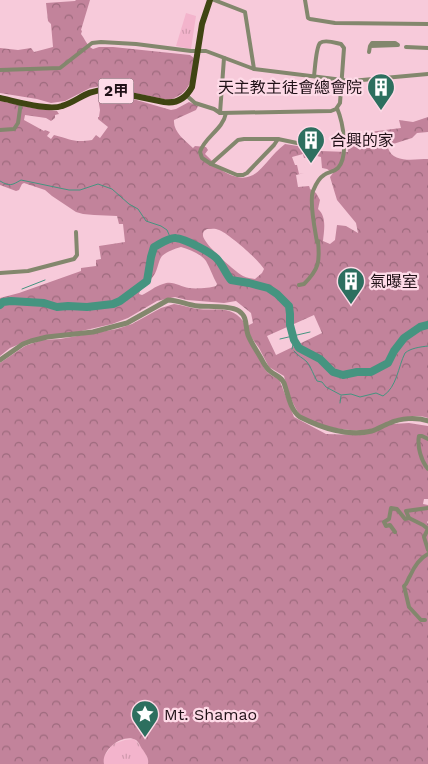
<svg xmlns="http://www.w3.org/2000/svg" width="428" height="764" viewBox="0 0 428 764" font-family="'Work Sans','Noto Sans TC',sans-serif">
	<defs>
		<pattern id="grass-tufts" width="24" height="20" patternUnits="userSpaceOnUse" patternTransform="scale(1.25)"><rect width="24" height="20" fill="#f3b4cc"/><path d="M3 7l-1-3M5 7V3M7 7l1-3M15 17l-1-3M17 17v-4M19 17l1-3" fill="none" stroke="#d09aae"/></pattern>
		<pattern id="forest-crowns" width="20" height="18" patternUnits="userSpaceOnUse" patternTransform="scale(1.25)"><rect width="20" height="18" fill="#c2839b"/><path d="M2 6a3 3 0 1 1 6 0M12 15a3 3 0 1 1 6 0" fill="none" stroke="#9d6a7d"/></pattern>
	</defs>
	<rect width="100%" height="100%" fill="#f7cada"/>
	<!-- grass -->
	<g fill="url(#grass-tufts)">
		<path d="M186 13 196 16 191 49 176 46Z"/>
		<path d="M134 739C138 742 148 755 148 760 148 761 148 763 148 764H104L103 758 105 755 113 744 125 740Z"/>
	</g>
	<!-- forest -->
	<g fill="url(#forest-crowns)" fill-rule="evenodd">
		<path d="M76 0H90L81 30 82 31 81 34C85 39 87 46 93 49L99 47H113L190 55 194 58C191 79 193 92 169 100L101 86 90 88 65 101 51 103 37 99 0 93V48L18 50 31 48 34 52 53 47 51 24 48 21 46 3 75 1Z"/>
		<path d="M102 96 107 104H114L117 97H126L171 110 176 109 189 102 198 106 196 110 174 120C173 132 185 140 193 148L195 146 206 147 208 150 205 154C210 159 219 168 223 171 257 191 262 161 285 144L310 148 320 151 348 152 346 135 401 128 399 120 413 122 428 117V132L417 133 412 138 390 145 388 148C393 164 415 159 428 159V418C409 411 390 424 372 429 354 433 310 427 298 412 291 401 287 388 284 376L269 367 259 348 249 334 247 326 253 323 251 313 236 301 224 303 187 300 175 297 157 301 128 318 112 324 77 332 22 343 10 348 0 356V298L19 293 81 271V268L96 266V260L101 259 99 246 125 242 123 224H119L117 216 94 215 83 214 76 212 52 196 45 190 24 183 22 184 19 190 16 191 0 185V101L33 108 57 111 59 114 55 115V118L51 121 46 118 25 115 24 120 44 131 45 130 50 132 47 136 51 139 54 135C71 139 73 143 92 140L96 135 100 138 108 127 98 119V117H99L100 110 98 98ZM303 154 304 158 317 156 321 157 322 168 327 169 333 173 330 177 337 200 356 223 358 233 346 226 337 225 335 240 330 244 323 241C324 230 327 217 318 209L320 200 316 193 310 189 309 186 298 187 296 175 304 173 299 174 297 165H295L292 157ZM207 229C211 229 215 228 219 230 228 233 260 261 264 269L262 273 255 279C251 278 247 278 243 276 235 272 204 244 203 236 203 231 204 231 207 229ZM181 247C189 249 201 254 206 261 210 268 213 277 217 284L216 286C210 288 196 289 189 288 180 287 173 280 163 284 155 286 149 292 142 295L139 294C141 286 150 282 154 275 158 269 158 261 162 256 168 251 174 249 181 247ZM314 315 322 333 276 355 267 336Z"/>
		<path d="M174 304C182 305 190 308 198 309 216 311 231 305 243 321L264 368C268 374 273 377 279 379L294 417 326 434 358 435 392 424 409 423 428 426V499H424L423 504 428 505V521L427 522 428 524V764H148C149 758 146 755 143 750 140 747 140 743 136 740 123 733 101 750 104 764H0V363L25 346 42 340 60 339 117 329 132 324 161 308Z"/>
	</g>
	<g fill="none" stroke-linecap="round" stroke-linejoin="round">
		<!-- stream -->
		<g stroke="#459480" stroke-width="1">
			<path d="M0 181C10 187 12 185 21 180L69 190H80L98 184 112 189 129 204 138 209 146 221 161 226 167 230 171 239"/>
			<path d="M22 289 45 280"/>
			<path d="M280 339 310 332"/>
			<path d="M292 349 294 340"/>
			<path d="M294 351C298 356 303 358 307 362 311 367 314 376 317 381L322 382 326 387 341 395 351 394 360 397 376 393 383 396C397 387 398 367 405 353 411 348 420 347 428 346"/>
			<path d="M340 403 341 396"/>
		</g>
		<!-- river -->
		<path stroke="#459480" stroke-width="8" d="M0 305 3 302 11 301 44 303 57 307 68 306 87 307 113 304 120 301 147 281 151 257 154 247C160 244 169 237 176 238 185 239 213 253 218 260 223 266 226 274 231 280L249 283 268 288 277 294 289 306 290 314V325L294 340 299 348 320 359 333 372 343 375 357 372H371L388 363 394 351 404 338 420 327 428 325"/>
		<!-- minor -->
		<g stroke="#83876d" stroke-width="4">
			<path d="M214 0 245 12 254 69"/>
			<path d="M305 0 308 18 310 19 335 23 428 24"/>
			<path d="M406 47 428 48"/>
			<path d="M369 52 370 46 398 45 395 43H372L370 46"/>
			<path d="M0 70 60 68 92 43 101 42 136 44 191 51H206L254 69 351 81 428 74"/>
			<path d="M186 95 195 103 214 109 220 113 331 111 336 109 340 103 344 48 341 44C336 43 325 39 320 43 316 47 315 69 314 76"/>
			<path d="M220 113 224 58"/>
			<path d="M226 113C223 130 204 137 200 152L202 158 211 164 237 175H243L247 173 274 145 278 139"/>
			<path d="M0 130 14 129 18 123 21 102"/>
			<path d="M211 164 238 140 244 139H278L297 143 313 144"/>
			<path d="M0 273 28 271 74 259 77 255 76 232"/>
			<path d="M299 285 304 284C319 269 320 262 318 241L317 242C315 230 309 202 313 191 315 186 319 178 324 175 328 172 334 172 338 168 349 156 343 122 337 108"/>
			<path d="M428 439 422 436H419C417 446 421 461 428 469"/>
			<path d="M428 508 406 511 409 518 423 525 428 529 424 537 428 550"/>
			<path d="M395 532 390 525 386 526 384 522 389 519 391 508 397 509 405 519 409 518"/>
			<path d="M425 620H421L409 607 404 586C408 583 407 580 410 576 414 567 420 558 428 554"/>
		</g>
		<!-- tertiary -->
		<path stroke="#83876d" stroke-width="5" d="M0 360 23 344 31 341 47 337 93 332 127 323 168 300C178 300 187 305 198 306 208 307 230 305 239 311 248 317 245 327 248 335 251 343 259 354 263 362 265 365 267 369 270 371 275 376 281 376 284 383 288 394 290 410 300 417 322 428 347 437 372 431 378 429 384 425 390 423 401 418 416 417 428 421"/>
		<!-- primary -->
		<path stroke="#3f4412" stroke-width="6" d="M0 98C15 101 48 111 62 106 79 101 85 90 106 90L164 102C177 104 186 98 192 87L202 24 210 0"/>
	</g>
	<!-- icons -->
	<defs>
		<g id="building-pin" transform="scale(1.4375)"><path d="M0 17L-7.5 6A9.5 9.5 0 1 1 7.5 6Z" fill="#2d6f5f" stroke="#fedae7"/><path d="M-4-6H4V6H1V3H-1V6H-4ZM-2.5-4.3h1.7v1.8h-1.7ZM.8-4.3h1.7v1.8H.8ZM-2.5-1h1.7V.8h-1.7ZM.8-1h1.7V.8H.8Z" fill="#fff"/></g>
		<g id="sight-pin" transform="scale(1.4375)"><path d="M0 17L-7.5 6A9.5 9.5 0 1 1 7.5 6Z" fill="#2d6f5f" stroke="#fedae7"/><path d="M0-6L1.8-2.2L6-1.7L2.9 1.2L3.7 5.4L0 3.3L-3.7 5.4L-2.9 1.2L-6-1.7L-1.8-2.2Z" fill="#fff"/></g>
	</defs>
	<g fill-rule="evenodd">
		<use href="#building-pin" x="381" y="87"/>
		<use href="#building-pin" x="311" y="140"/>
		<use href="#building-pin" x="351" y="281"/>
		<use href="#sight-pin" x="145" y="714"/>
	</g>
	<g text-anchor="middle" stroke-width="4.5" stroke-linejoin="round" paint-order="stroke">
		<!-- shield labels -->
		<rect fill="#fedae7" stroke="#634d55" stroke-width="1" x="98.5" y="78.5" width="35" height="25" rx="4"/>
		<g font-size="15" font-weight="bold" fill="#201117">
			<text x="116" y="96">2甲</text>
		</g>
		<!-- poi labels -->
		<g font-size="16" fill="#201117" stroke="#fedae7" text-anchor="start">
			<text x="362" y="93" text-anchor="end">天主教主徒會總會院</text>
			<text x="330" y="146">合興的家</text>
			<text x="370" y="287">氣曝室</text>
			<text x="164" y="720">Mt. Shamao</text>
		</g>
	</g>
</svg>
